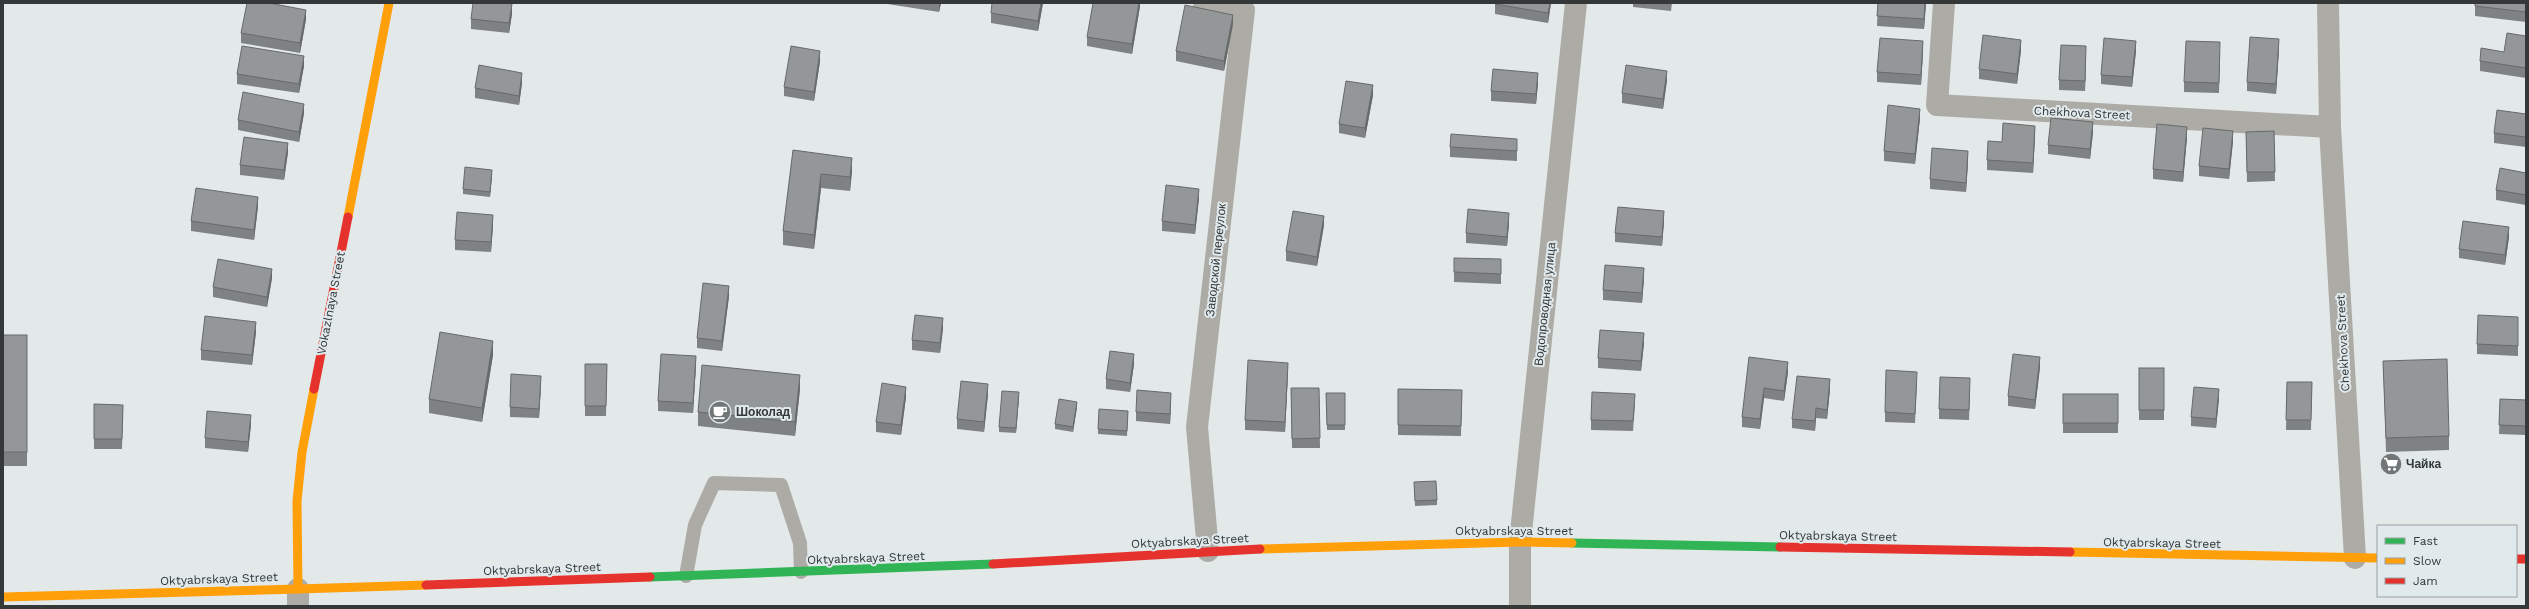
<svg xmlns="http://www.w3.org/2000/svg" width="2529" height="609" viewBox="0 0 2529 609" font-family="'Work Sans',sans-serif">
	<rect width="100%" height="100%" fill="#e3e8e9"/>
	<g fill="none" stroke-linecap="round" stroke-linejoin="round">
		<!-- lane -->
		<path stroke="#adaba6" stroke-width="14" d="M686 576 695 525 714 483 781 485 800 543 801 572"/>
		<!-- street -->
		<g stroke="#adaba6" stroke-width="22">
			<path d="M1204 3 1244 10 1197 427 1208 551"/>
			<path d="M1944 3 1937 105 2330 127"/>
			<path d="M2328 3 2330 127 2355 558"/>
			<path d="M298 589V606"/>
			<path d="M1520 606V542L1576 3"/>
		</g>
		<!-- fast -->
		<g stroke="#30b455" stroke-width="9">
			<path d="M1572 543 1780 547"/>
			<path d="M650 577 993 564"/>
		</g>
		<!-- slow -->
		<g stroke="#ff9f0a" stroke-width="9">
			<path d="M348 217 389 3"/>
			<path d="M314 389 302 452 297 501 298 589 426 585"/>
			<path d="M1260 549 1520 542 1572 543"/>
			<path d="M2070 552 2378 558"/>
			<path d="M3 597 298 589"/>
		</g>
		<!-- jam -->
		<g stroke="#e5322d" stroke-width="9">
			<path d="M314 389 348 217"/>
			<path d="M1780 547 2070 552"/>
			<path d="M2516 559H2526"/>
			<path d="M993 564 1260 549"/>
			<path d="M426 585 650 577"/>
		</g>
	</g>
	<!-- wall -->
	<g fill="#7e8283">
		<path d="M881 3H941L939 12Z"/>
		<path d="M1043 3 1038 31 991 23V13Z"/>
		<path d="M1140 3V6L1132 54 1087 46V37Z"/>
		<path d="M1495 3H1551L1548 23 1495 14Z"/>
		<path d="M1633 3H1672L1671 11 1633 7Z"/>
		<path d="M1878 3H1926L1924 29 1877 26Z"/>
		<path d="M2526 3V22L2475 16V6Z"/>
		<path d="M512 14 509 33 471 29V19Z"/>
		<path d="M306 19 300 53 241 43V33Z"/>
		<path d="M1233 24 1224 71 1176 61V51Z"/>
		<path d="M2526 36V78L2480 71V61L2504 52Z"/>
		<path d="M2279 49 2276 94 2247 91V82Z"/>
		<path d="M2021 50 2017 84 1979 79V69Z"/>
		<path d="M1923 51 1921 85 1877 82V72Z"/>
		<path d="M2136 51 2132 87 2101 84V75Z"/>
		<path d="M2220 52 2219 93 2184 92V82Z"/>
		<path d="M2086 56 2085 91 2059 90V80Z"/>
		<path d="M820 61 814 101 784 96V87Z"/>
		<path d="M304 66 299 93 237 84V74Z"/>
		<path d="M1667 80 1663 109 1622 103V93Z"/>
		<path d="M522 83 519 105 475 98V88Z"/>
		<path d="M1538 83 1536 104 1491 101V91Z"/>
		<path d="M1373 95 1365 138 1339 133V124Z"/>
		<path d="M304 113 299 142 238 130V120Z"/>
		<path d="M2526 114V147L2494 143V133Z"/>
		<path d="M1920 118 1915 164 1884 161V151Z"/>
		<path d="M2274 131 2275 181 2247 182 2246 132Z"/>
		<path d="M2093 132 2090 159 2048 154V145Z"/>
		<path d="M2035 135 2033 173 1987 170V160L2002 142Z"/>
		<path d="M2187 137 2183 182 2153 179V169Z"/>
		<path d="M2233 141 2229 179 2199 176V166Z"/>
		<path d="M1450 147 1517 149V161L1450 157Z"/>
		<path d="M793 150 852 171 850 191 821 188 814 249 783 245V231Z"/>
		<path d="M288 152 284 180 240 175V165Z"/>
		<path d="M1968 161 1966 192 1930 189V179Z"/>
		<path d="M2526 173V205L2496 200V190Z"/>
		<path d="M492 175 490 197 463 194V189Z"/>
		<path d="M1199 198 1195 234 1162 231V221Z"/>
		<path d="M258 206 254 240 191 231V221Z"/>
		<path d="M1664 221 1662 246 1615 242V233Z"/>
		<path d="M1509 223 1507 246 1466 243V233Z"/>
		<path d="M493 225 491 252 455 250V240Z"/>
		<path d="M1324 225 1317 266 1286 261V251Z"/>
		<path d="M2509 237 2505 265 2459 258V249Z"/>
		<path d="M1501 259V284L1454 282V272Z"/>
		<path d="M272 278 267 307 213 297V287Z"/>
		<path d="M1644 278 1642 303 1603 300V290Z"/>
		<path d="M729 296 722 351 697 348V338Z"/>
		<path d="M2518 327V356L2477 354V344Z"/>
		<path d="M943 328 940 353 912 350V340Z"/>
		<path d="M256 332 252 365 201 360V350Z"/>
		<rect x="3" y="335" width="24" height="131"/>
		<path d="M1644 343 1641 371 1598 368V358Z"/>
		<path d="M493 355 482 422 429 413V399Z"/>
		<path d="M1749 357 1788 372 1784 401 1764 398 1760 429 1742 427V417Z"/>
		<path d="M2383 361 2449 436V450L2386 452Z"/>
		<path d="M585 364H607L606 416H585Z"/>
		<path d="M1134 364 1130 392 1106 389V379Z"/>
		<path d="M696 365 693 413 658 411V401Z"/>
		<path d="M2040 367 2035 409 2008 406V396Z"/>
		<rect x="2139" y="368" width="25" height="52"/>
		<path d="M1288 372 1285 432 1245 430V420Z"/>
		<path d="M1917 381 1915 423 1885 422V412Z"/>
		<path d="M2287 382H2312L2311 430H2286Z"/>
		<path d="M541 385 539 418 510 417V407Z"/>
		<path d="M1291 388H1319L1320 448H1292Z"/>
		<path d="M1970 388 1969 420 1939 419V409Z"/>
		<path d="M800 389 795 436 698 426V412Z"/>
		<path d="M1398 389 1462 390 1461 436 1398 435Z"/>
		<path d="M1830 389 1827 419 1816 418 1815 431 1792 428V419Z"/>
		<path d="M1326 393H1345V430H1327Z"/>
		<path d="M988 394 984 432 957 429V419Z"/>
		<rect x="2063" y="394" width="55" height="39"/>
		<path d="M906 397 901 435 876 432V422Z"/>
		<path d="M1019 397 1016 433 999 432V427Z"/>
		<path d="M2219 398 2216 428 2191 426V417Z"/>
		<path d="M2500 399 2526 400V435L2499 434Z"/>
		<path d="M1171 403 1170 424 1136 421V412Z"/>
		<path d="M94 404 123 405 122 449H94Z"/>
		<path d="M1635 404 1633 431 1591 430V420Z"/>
		<path d="M1077 407 1073 432 1055 429V424Z"/>
		<path d="M1128 411 1127 436 1098 434V429Z"/>
		<path d="M251 424 248 452 205 448V438Z"/>
		<path d="M1414 482 1437 500V505L1415 506Z"/>
	</g>
	<!-- shaded-wall -->
	<g fill="#676a6a">
		<path d="M939 3H941L939 12Z"/>
		<path d="M1041 3H1043L1038 31V21Z"/>
		<path d="M1139 3H1140V6L1132 54V44Z"/>
		<path d="M1550 3H1551L1548 23V13Z"/>
		<path d="M1925 3H1926L1924 29V19Z"/>
		<path d="M512 4V14L509 33V23Z"/>
		<path d="M306 10V19L300 53V43Z"/>
		<path d="M1233 15V24L1224 71V61Z"/>
		<path d="M2279 39V49L2276 94V84Z"/>
		<path d="M2021 40V50L2017 84V74Z"/>
		<path d="M1923 41V51L1921 85V75Z"/>
		<path d="M2136 41V51L2132 87V77Z"/>
		<path d="M2086 46V56L2085 91V81Z"/>
		<path d="M820 51V61L814 101V92Z"/>
		<path d="M304 56V66L299 93V84Z"/>
		<path d="M1667 71V80L1663 109V99Z"/>
		<path d="M522 73V83L519 105V96Z"/>
		<path d="M1538 73V83L1536 104V94Z"/>
		<path d="M1373 85V95L1365 138V128Z"/>
		<path d="M304 104V113L299 142V132Z"/>
		<path d="M1920 109V118L1915 164V154Z"/>
		<path d="M2093 122V132L2090 159V149Z"/>
		<path d="M2035 126V135L2033 173V163Z"/>
		<path d="M2187 127V137L2183 182V172Z"/>
		<path d="M2233 131V141L2229 179V169Z"/>
		<path d="M288 143V152L284 180V170Z"/>
		<path d="M1968 151V161L1966 192V183Z"/>
		<path d="M852 158V171L850 191V177Z"/>
		<path d="M492 170V175L490 197V192Z"/>
		<path d="M821 174V188L814 249V235Z"/>
		<path d="M1199 189V198L1195 234V225Z"/>
		<path d="M258 197V206L254 240V230Z"/>
		<path d="M1664 211V221L1662 246V237Z"/>
		<path d="M1509 213V223L1507 246V237Z"/>
		<path d="M493 215V225L491 252V242Z"/>
		<path d="M1324 216V225L1317 266V257Z"/>
		<path d="M2509 227V237L2505 265V255Z"/>
		<path d="M1644 268V278L1642 303V293Z"/>
		<path d="M272 269V278L267 307V297Z"/>
		<path d="M729 286V296L722 351V341Z"/>
		<path d="M943 318V328L940 353V343Z"/>
		<path d="M256 322V332L252 365V355Z"/>
		<path d="M1644 333V343L1641 371V361Z"/>
		<path d="M493 341V355L482 422V408Z"/>
		<path d="M1134 354V364L1130 392V383Z"/>
		<path d="M696 356V365L693 413V403Z"/>
		<path d="M2040 357V367L2035 409V400Z"/>
		<path d="M1788 362V372L1784 401V391Z"/>
		<path d="M1288 363V372L1285 432V422Z"/>
		<path d="M800 375V389L795 436V422Z"/>
		<path d="M541 376V385L539 418V409Z"/>
		<path d="M1830 379V389L1827 419V410Z"/>
		<path d="M988 384V394L984 432V422Z"/>
		<path d="M906 387V397L901 435V425Z"/>
		<path d="M1764 388V398L1760 429V419Z"/>
		<path d="M2219 389V398L2216 428V419Z"/>
		<path d="M1019 392V397L1016 433V428Z"/>
		<path d="M1171 393V403L1170 424V414Z"/>
		<path d="M1077 402V407L1073 432V427Z"/>
		<path d="M1816 408V418L1815 431V421Z"/>
		<path d="M251 415V424L248 452V442Z"/>
	</g>
	<!-- building -->
	<g fill="#939798" stroke="#676a6a">
		<path d="M247 3H269L306 10 300 43 241 33Z"/>
		<path d="M473 3H503L512 4 509 23 471 19Z"/>
		<path d="M992 3H1041L1038 21 991 13Z"/>
		<path d="M1093 3H1139L1132 44 1087 37Z"/>
		<path d="M1495 3H1550L1548 13 1495 4Z"/>
		<path d="M1878 3H1925L1924 19 1877 16Z"/>
		<path d="M2475 3H2526V12L2475 6Z"/>
		<path d="M1185 5 1233 15 1224 61 1176 51Z"/>
		<path d="M2507 33 2526 36V68L2480 61 2481 48 2504 52Z"/>
		<path d="M1983 35 2021 40 2017 74 1979 69Z"/>
		<path d="M2250 37 2279 39 2276 84 2247 82Z"/>
		<path d="M1880 38 1923 41 1921 75 1877 72Z"/>
		<path d="M2104 38 2136 41 2132 77 2101 75Z"/>
		<path d="M2186 41 2220 42 2219 83 2184 82Z"/>
		<path d="M2061 45 2086 46 2085 81 2059 80Z"/>
		<path d="M242 46 304 56 299 84 237 74Z"/>
		<path d="M791 46 820 51 814 92 784 87Z"/>
		<path d="M479 65 522 73 519 96 475 88Z"/>
		<path d="M1626 65 1667 71 1663 99 1622 93Z"/>
		<path d="M1493 69 1538 73 1536 94 1491 91Z"/>
		<path d="M1346 81 1373 85 1365 128 1339 124Z"/>
		<path d="M243 92 304 104 299 132 238 120Z"/>
		<path d="M1888 105 1920 109 1915 154 1884 151Z"/>
		<path d="M2497 110 2526 114V137L2494 133Z"/>
		<path d="M2051 118 2093 122 2090 149 2048 145Z"/>
		<path d="M2003 123 2035 126 2033 163 1987 160 1988 141 2002 142Z"/>
		<path d="M2157 124 2187 127 2183 172 2153 169Z"/>
		<path d="M2203 128 2233 131 2229 169 2199 166Z"/>
		<path d="M2274 131 2275 172H2247L2246 132Z"/>
		<path d="M1451 134 1517 139V151L1450 147Z"/>
		<path d="M244 137 288 143 284 170 240 165Z"/>
		<path d="M1932 148 1968 151 1966 183 1930 179Z"/>
		<path d="M793 150 852 158 850 177 821 174 814 235 783 231Z"/>
		<path d="M465 167 492 170 490 192 463 189Z"/>
		<path d="M2500 168 2526 173V195L2496 190Z"/>
		<path d="M1166 185 1199 189 1195 225 1162 221Z"/>
		<path d="M196 188 258 197 254 230 191 221Z"/>
		<path d="M1618 207 1664 211 1662 237 1615 233Z"/>
		<path d="M1468 209 1509 213 1507 237 1466 233Z"/>
		<path d="M1293 211 1324 216 1317 257 1286 251Z"/>
		<path d="M457 212 493 215 491 242 455 240Z"/>
		<path d="M2463 221 2509 227 2505 255 2459 249Z"/>
		<path d="M1454 258 1501 259V274L1454 272Z"/>
		<path d="M218 259 272 269 267 297 213 287Z"/>
		<path d="M1605 265 1644 268 1642 293 1603 290Z"/>
		<path d="M703 283 729 286 722 341 697 338Z"/>
		<path d="M915 315 943 318 940 343 912 340Z"/>
		<path d="M2478 315 2518 317V346L2477 344Z"/>
		<path d="M205 316 256 322 252 355 201 350Z"/>
		<path d="M1600 330 1644 333 1641 361 1598 358Z"/>
		<path d="M440 332 493 341 482 408 429 399Z"/>
		<rect x="3" y="335" width="24" height="117"/>
		<path d="M1110 351 1134 354 1130 383 1106 379Z"/>
		<path d="M661 354 696 356 693 403 658 401Z"/>
		<path d="M2013 354 2040 357 2035 400 2008 396Z"/>
		<path d="M1749 357 1788 362 1784 391 1764 388 1760 419 1742 417Z"/>
		<path d="M2447 359 2449 436 2386 438 2383 361Z"/>
		<path d="M1248 360 1288 363 1285 422 1245 420Z"/>
		<path d="M585 364H607L606 406H585Z"/>
		<path d="M702 365 800 375 795 422 698 412Z"/>
		<rect x="2139" y="368" width="25" height="42"/>
		<path d="M1886 370 1917 372 1915 414 1885 412Z"/>
		<path d="M511 374 541 376 539 409 510 407Z"/>
		<path d="M1797 376 1830 379 1827 410 1816 408 1815 421 1792 419Z"/>
		<path d="M1940 377 1970 378 1969 410 1939 409Z"/>
		<path d="M961 381 988 384 984 422 957 419Z"/>
		<path d="M2287 382H2312L2311 420H2286Z"/>
		<path d="M882 383 906 387 901 425 876 422Z"/>
		<path d="M2194 387 2219 389 2216 419 2191 417Z"/>
		<path d="M1291 388H1319L1320 438 1292 439Z"/>
		<path d="M1398 389 1462 390 1461 426 1398 425Z"/>
		<path d="M1137 390 1171 393 1170 414 1136 412Z"/>
		<path d="M1002 391 1019 392 1016 428 999 427Z"/>
		<path d="M1592 392 1635 394 1633 421 1591 420Z"/>
		<path d="M1326 393H1345V425H1327Z"/>
		<rect x="2063" y="394" width="55" height="29"/>
		<path d="M1059 399 1077 402 1073 427 1055 424Z"/>
		<path d="M2500 399 2526 400V426L2499 425Z"/>
		<path d="M94 404 123 405 122 439H94Z"/>
		<path d="M1099 409 1128 411 1127 431 1098 429Z"/>
		<path d="M207 411 251 415 248 442 205 438Z"/>
		<path d="M1436 481 1437 500 1415 501 1414 482Z"/>
	</g>
	<!-- icons -->
	<defs>
		<g id="cafe-disc" transform="scale(1.15)"><circle r="9.5" fill="#717677" stroke="#e0e9ec"/><path d="M-5.5-4.5H6V0H3Q3 3.5 0 3.5H-2.5Q-5.5 3.5-5.5 0ZM3-3.2v2h1.7v-2ZM-6 4.5H4V6H-6Z" fill="#fff"/></g>
		<g id="supermarket-disc" transform="scale(1.15)"><circle r="9.5" fill="#717677" stroke="#e0e9ec"/><path d="M-6-5.5h2.5l.6 2H6L4.5 2H-2.5L-4.4-4H-6ZM-1.5 3.2a1.3 1.3 0 1 0 .1 0ZM3 3.2a1.3 1.3 0 1 0 .1 0Z" fill="#fff"/></g>
	</defs>
	<g fill-rule="evenodd">
		<use href="#cafe-disc" x="720" y="412"/>
		<use href="#supermarket-disc" x="2391" y="464"/>
	</g>
	<g text-anchor="middle" stroke-width="4" stroke-linejoin="round" paint-order="stroke">
		<!-- street labels -->
		<g font-size="12" fill="#343839" stroke="#e0e9ec">
			<text transform="translate(2082 113) rotate(3)" y="4">Chekhova Street</text>
			<text transform="translate(1216 260) rotate(-84)" y="4">Заводской переулок</text>
			<text transform="translate(331 303) rotate(-79)" y="4">Vokazlnaya Street</text>
			<text transform="translate(1545 304) rotate(-84)" y="4">Водопроводная улица</text>
			<text transform="translate(2343 343) rotate(-93)" y="4">Chekhova Street</text>
			<text x="1514" y="535">Oktyabrskaya Street</text>
			<text transform="translate(1838 536) rotate(1)" y="4">Oktyabrskaya Street</text>
			<text transform="translate(1190 541) rotate(-3)" y="4">Oktyabrskaya Street</text>
			<text transform="translate(2162 543) rotate(1)" y="4">Oktyabrskaya Street</text>
			<text transform="translate(866 558) rotate(-2)" y="4">Oktyabrskaya Street</text>
			<text transform="translate(542 569) rotate(-2)" y="4">Oktyabrskaya Street</text>
			<text transform="translate(219 579) rotate(-2)" y="4">Oktyabrskaya Street</text>
		</g>
		<!-- poi labels -->
		<g font-size="12" font-weight="bold" fill="#343839" stroke="#e0e9ec" text-anchor="start">
			<text x="736" y="416">Шоколад</text>
			<text x="2406" y="468">Чайка</text>
		</g>
	</g>
	<!-- border -->
	<rect width="2529" height="609" fill="none" stroke="#343839" stroke-width="8"/>
	<!-- legend -->
	<rect x="2377" y="525" width="140" height="72" fill="#e0e9ec" stroke="#9ba2a4"/>
	<rect x="2385" y="538" width="20" height="6" fill="#30b455" stroke="#9ba2a4"/>
	<text x="2413" y="545" font-size="12" fill="#343839">Fast</text>
	<rect x="2385" y="558" width="20" height="6" fill="#ff9f0a" stroke="#9ba2a4"/>
	<text x="2413" y="565" font-size="12" fill="#343839">Slow</text>
	<rect x="2385" y="578" width="20" height="6" fill="#e5322d" stroke="#9ba2a4"/>
	<text x="2413" y="585" font-size="12" fill="#343839">Jam</text>
</svg>
